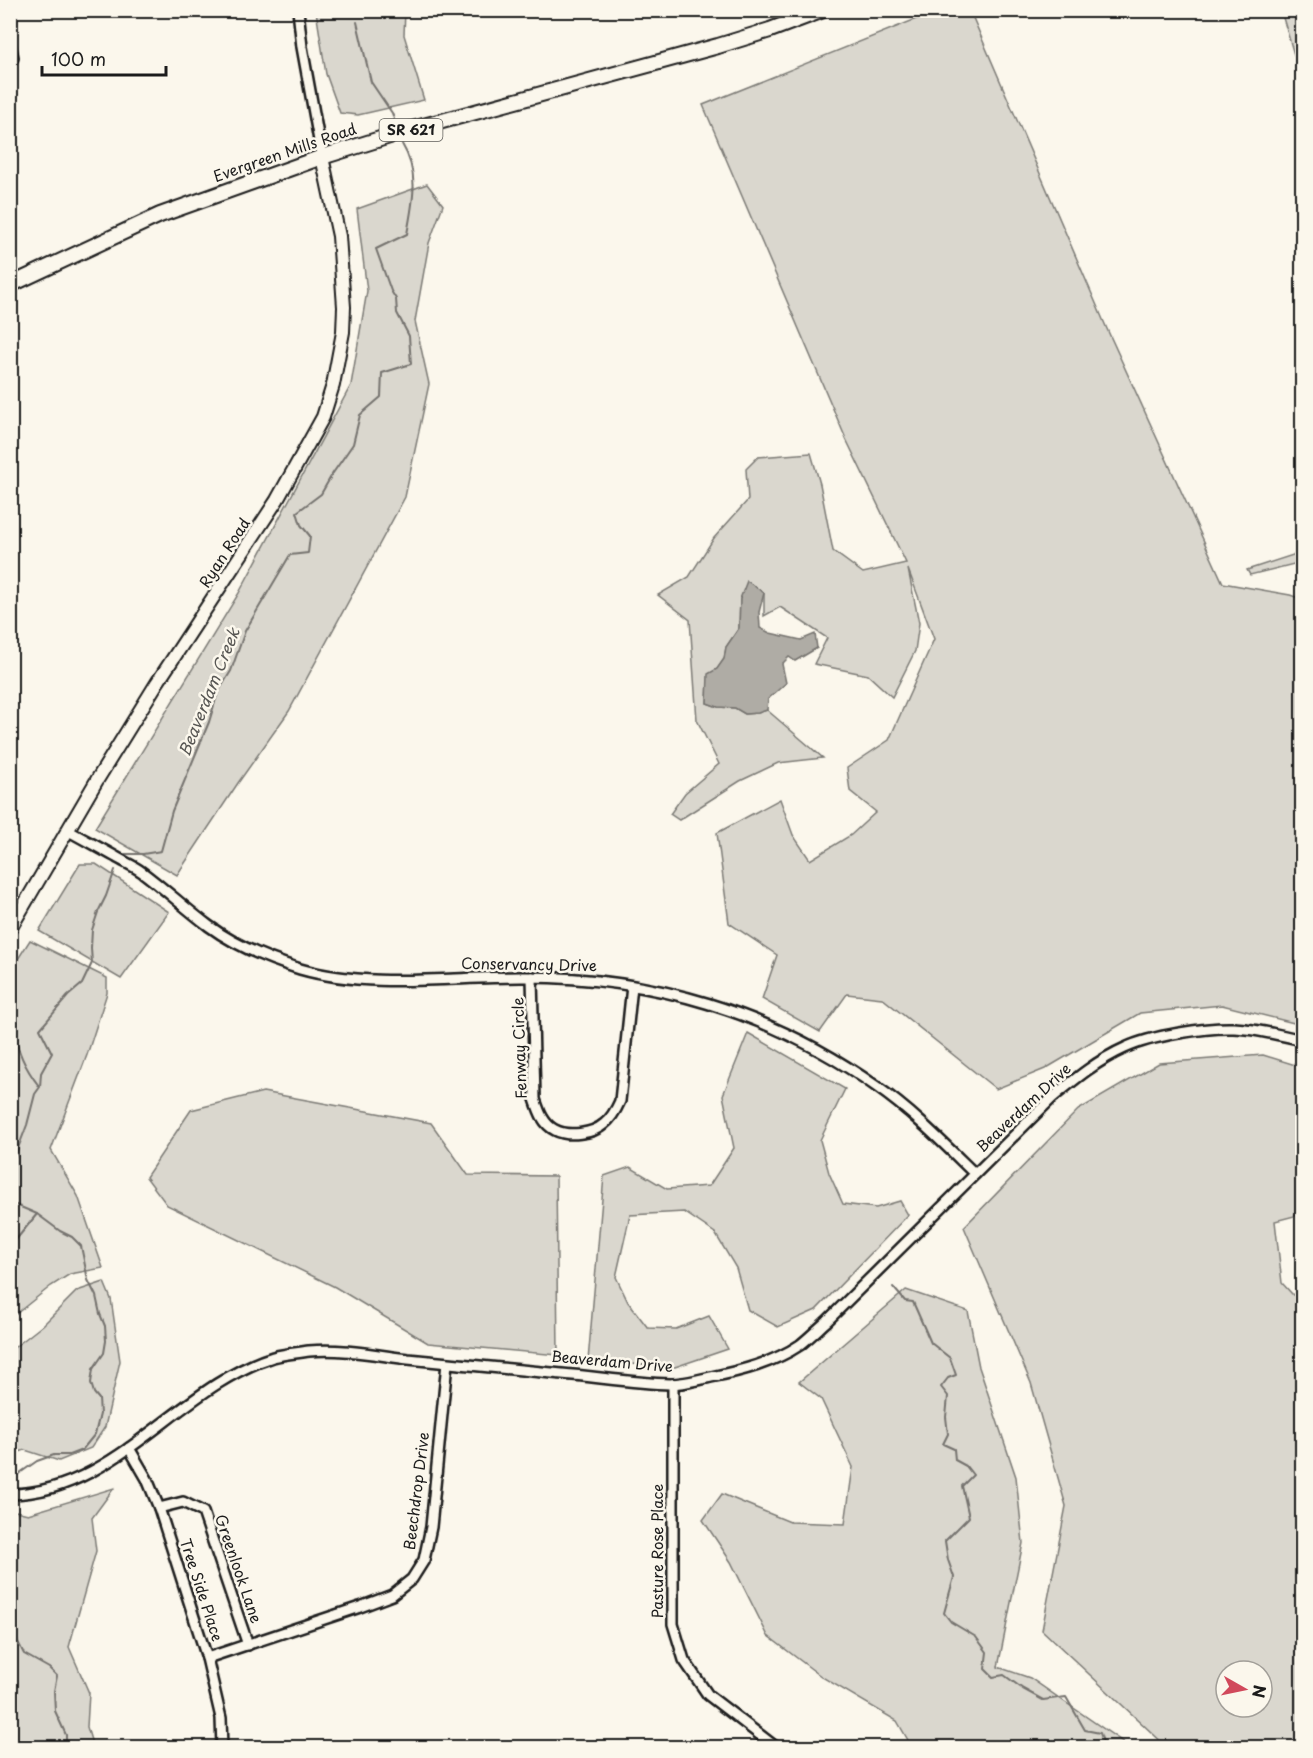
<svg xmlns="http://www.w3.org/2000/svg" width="1313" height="1758" viewBox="0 0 1313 1758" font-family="'Playpen Sans',sans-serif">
	<rect width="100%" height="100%" fill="#fbf7ec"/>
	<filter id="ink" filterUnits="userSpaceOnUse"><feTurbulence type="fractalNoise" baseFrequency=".0167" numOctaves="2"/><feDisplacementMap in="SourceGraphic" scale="12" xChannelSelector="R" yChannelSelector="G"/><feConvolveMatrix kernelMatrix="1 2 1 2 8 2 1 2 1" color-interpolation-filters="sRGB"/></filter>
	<g filter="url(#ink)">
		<!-- green -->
		<g fill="#dad7ce" stroke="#7b7a75" stroke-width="1.5" fill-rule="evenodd">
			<path d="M316 11H405L404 35 424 100 358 115 340 113 326 74Z"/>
			<path d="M936 11H970L1107 329 1223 583 1290 595 1302 599V1025L1222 1005 1140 1013 1045 1069 996 1089 882 998 847 994 820 1032 762 999 777 955 729 923 717 833 780 799 793 835 810 860 851 835 876 812 850 791 847 768 889 740 934 639 908 569 919 623 915 651 892 697 868 675 814 664 827 638 780 607 764 616V593L740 599 739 628 726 647 724 659 708 682 707 703 718 707 735 708 745 714 758 713 767 710 823 758 778 763 740 781 679 820 670 814 685 793 719 764 697 720 690 620 658 595 689 577 714 538 748 500 746 469 758 457 811 453 820 484 833 551 863 573 906 563 846 439 703 105Z"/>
			<path d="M1281 11H1302V68L1295 58Z"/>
			<path d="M427 184 443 205 429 243 415 321 429 384 405 497 289 711 238 783 177 875 95 828 239 593 351 385 367 291 357 209Z"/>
			<path d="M1302 552V562L1250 575 1247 570Z"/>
			<path d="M80 864H96L169 912 121 979 39 931Z"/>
			<path d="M30 940 107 978V993L87 1055 51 1150 78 1196 103 1268 70 1274 51 1286 11 1318V1003L17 1004 11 981V970Z"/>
			<path d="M748 1033 845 1089 820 1140 829 1173 843 1204 876 1208 900 1201 908 1215 816 1310 778 1327 748 1310 736 1268 715 1233 684 1212 630 1215 616 1277 628 1302 648 1328 676 1329 709 1316 728 1349 675 1367 588 1361 604 1176 630 1167 667 1189 709 1186 734 1148 723 1095Z"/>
			<path d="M1263 1055 1302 1067V1214L1275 1221 1282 1283 1293 1295 1302 1297V1738L1290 1747H1167L1042 1630 1066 1506 1031 1383 964 1227 1078 1110 1159 1063ZM1226 1671H1262V1707H1226Z"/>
			<path d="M263 1092 431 1123 468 1175 556 1176 558 1355 428 1343 335 1287 167 1205 146 1177 191 1110Z"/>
			<path d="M104 1282 111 1299 120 1361 105 1427 91 1448 59 1461 25 1450 11 1455V1350L43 1325 77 1291Z"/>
			<path d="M906 1290 968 1311 979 1367 1016 1477 1023 1543 998 1667 1030 1678 1130 1747H912L897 1721 822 1677 768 1636 731 1562 703 1520 722 1494 790 1522 845 1524 853 1467 821 1399 799 1382Z"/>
			<path d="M114 1488 92 1518 96 1551 69 1647 89 1693 87 1727 93 1747H11L13 1671 10 1669 11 1510 28 1514Z"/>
		</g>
		<!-- water -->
		<path fill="#afaca5" stroke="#74726e" stroke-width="1.5" d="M747 581 764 593 759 612 760 628 770 633 801 640 815 634 817 648 795 661 789 657 782 664 786 683 768 699 767 710 758 713 745 714 735 708 718 707 707 703 708 674 717 669 724 659 726 647 739 628 740 599Z"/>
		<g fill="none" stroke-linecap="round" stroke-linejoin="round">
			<!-- stream -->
			<g stroke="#74726e" stroke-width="2">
				<path d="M357 22 371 82 392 113 394 119"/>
				<path d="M125 854H143L161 851 172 811 209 722 218 692 231 671 245 631 290 555 308 553 310 536 301 525 297 512 321 494 333 473 353 444 360 415 381 397 382 373 411 364 409 336 397 313 396 299 391 291 376 249 407 234C413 201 420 174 402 144"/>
				<path d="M10 1021C18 1048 21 1063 39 1086"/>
				<path d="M10 1161 15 1156 27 1125 35 1094 40 1087 41 1073 52 1053 40 1029 68 996 82 984 92 963 91 948 92 930 98 912 106 896 115 870"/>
				<path d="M10 1207 16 1205 37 1214 60 1231 72 1237 81 1246 88 1280 96 1296 100 1314 105 1326 106 1341 104 1353 93 1369 91 1383 94 1393 99 1399 100 1414 95 1434 82 1450 69 1455H54L37 1461 17 1475 10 1489"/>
				<path d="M10 1247 37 1214"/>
				<path d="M893 1287 905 1301 913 1302 931 1343 950 1358 956 1375 948 1378 941 1387 948 1396 946 1417 948 1434 943 1444 954 1449 955 1460 966 1466 973 1475 962 1486 969 1517 945 1541 948 1560 954 1577 944 1613 951 1622 976 1637 987 1652 985 1669 993 1677 1004 1675 1023 1689 1043 1700 1066 1697 1085 1730 1100 1733 1103 1742 1101 1748"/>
				<path d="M10 1572V1580"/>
				<path d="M10 1645 17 1640 24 1654 49 1668 57 1676 54 1691 55 1711 66 1735V1748"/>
			</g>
			<!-- street casing -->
			<g stroke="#1c1c1c" stroke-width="14">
				<g id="street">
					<path d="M298 10 302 47 322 157"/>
					<path d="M10 44 13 58"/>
					<path d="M67 830C83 839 100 848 116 857 124 862 134 866 142 872 165 889 186 909 209 926 236 946 268 959 300 969 369 989 450 977 521 977 650 976 772 1012 877 1087 913 1112 944 1144 975 1174"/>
					<path d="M532 977 535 1099C539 1111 543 1124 555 1130 568 1137 593 1134 604 1124 612 1118 616 1110 620 1101L632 986"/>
					<path d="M673 1384V1624L684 1660 708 1695 777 1748"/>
					<path d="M129 1448 147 1479 159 1508 207 1658 221 1718 222 1748"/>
					<path d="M10 1494C115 1493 179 1386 273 1357 284 1354 297 1353 309 1351 342 1348 376 1355 408 1359 459 1364 511 1369 562 1374 598 1377 634 1383 670 1384 683 1384 698 1380 711 1377 741 1371 773 1363 800 1345 809 1338 818 1329 827 1321L1052 1098C1075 1079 1098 1060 1125 1048 1150 1036 1206 1027 1234 1028 1257 1029 1280 1035 1302 1040"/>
					<path d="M159 1508 183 1502 203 1512 248 1645"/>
					<path d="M207 1658 360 1607 392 1595 412 1579 424 1560 431 1527 447 1363"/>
				</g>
			</g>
			<!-- secondary casing -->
			<g stroke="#1c1c1c" stroke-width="16">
				<path id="secondary" d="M10 929 97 780 157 683 277 500 323 417 333 385 343 332 344 307 339 236 322 157"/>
			</g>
			<!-- primary casing -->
			<g stroke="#1c1c1c" stroke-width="18">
				<path id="primary" d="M10 285 160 215 322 157 409 130 718 46 770 30 823 10"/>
			</g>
			<!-- street -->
			<use href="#street" stroke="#fbf7ec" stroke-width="9"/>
			<!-- secondary -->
			<use href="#secondary" stroke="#fbf7ec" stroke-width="12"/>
			<!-- primary -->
			<use href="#primary" stroke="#fbf7ec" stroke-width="14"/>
		</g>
	</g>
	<g text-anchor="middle" stroke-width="5" stroke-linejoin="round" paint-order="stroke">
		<!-- shield labels -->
		<rect fill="#fbf7ec" stroke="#5f5e5a" stroke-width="1.5" x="379.5" y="119" width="63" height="22" rx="4.5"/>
		<g font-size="14" font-weight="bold" fill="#1c1c1c">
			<text x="411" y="135">SR 621</text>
		</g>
		<!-- street labels -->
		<g font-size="15" fill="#1c1c1c" stroke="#fbf7ec">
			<text transform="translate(285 153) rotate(-19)" y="5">Evergreen Mills Road</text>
			<text transform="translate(225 553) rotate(-57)" y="5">Ryan Road</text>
			<text transform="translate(529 965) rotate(1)" y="5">Conservancy Drive</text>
			<text transform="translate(520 1048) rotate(-92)" y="5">Fenway Circle</text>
			<text transform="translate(1024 1108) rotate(-43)" y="5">Beaverdam Drive</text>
			<text transform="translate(612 1362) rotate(5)" y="5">Beaverdam Drive</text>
			<text transform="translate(417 1491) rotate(-83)" y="5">Beechdrop Drive</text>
			<text transform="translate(658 1551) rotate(-90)" y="5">Pasture Rose Place</text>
			<text transform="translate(238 1569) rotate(71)" y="5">Greenlook Lane</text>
			<text transform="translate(201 1590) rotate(72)" y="5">Tree Side Place</text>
		</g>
		<!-- water labels -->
		<g font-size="16" font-style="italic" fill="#575653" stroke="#fbf7ec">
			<text transform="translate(209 692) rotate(-68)" y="6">Beaverdam Creek</text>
		</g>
	</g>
	<!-- margin -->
	<rect width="1313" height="1758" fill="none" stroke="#fbf7ec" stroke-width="36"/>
	<rect x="18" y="18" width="1277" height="1722" fill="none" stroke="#1c1c1c" stroke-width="2" filter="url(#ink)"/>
	<!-- north arrow -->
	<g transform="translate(1244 1689) rotate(99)"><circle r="28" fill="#fbf7ec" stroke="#a29f99" stroke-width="1.5"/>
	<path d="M0-4.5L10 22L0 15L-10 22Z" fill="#d1495b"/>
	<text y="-9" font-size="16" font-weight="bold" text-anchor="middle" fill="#1c1c1c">N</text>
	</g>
	<!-- scale -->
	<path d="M42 66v9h124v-9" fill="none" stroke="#1c1c1c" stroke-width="3"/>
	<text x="51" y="66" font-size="18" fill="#1c1c1c" stroke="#fbf7ec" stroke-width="4.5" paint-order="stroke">100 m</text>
</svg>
